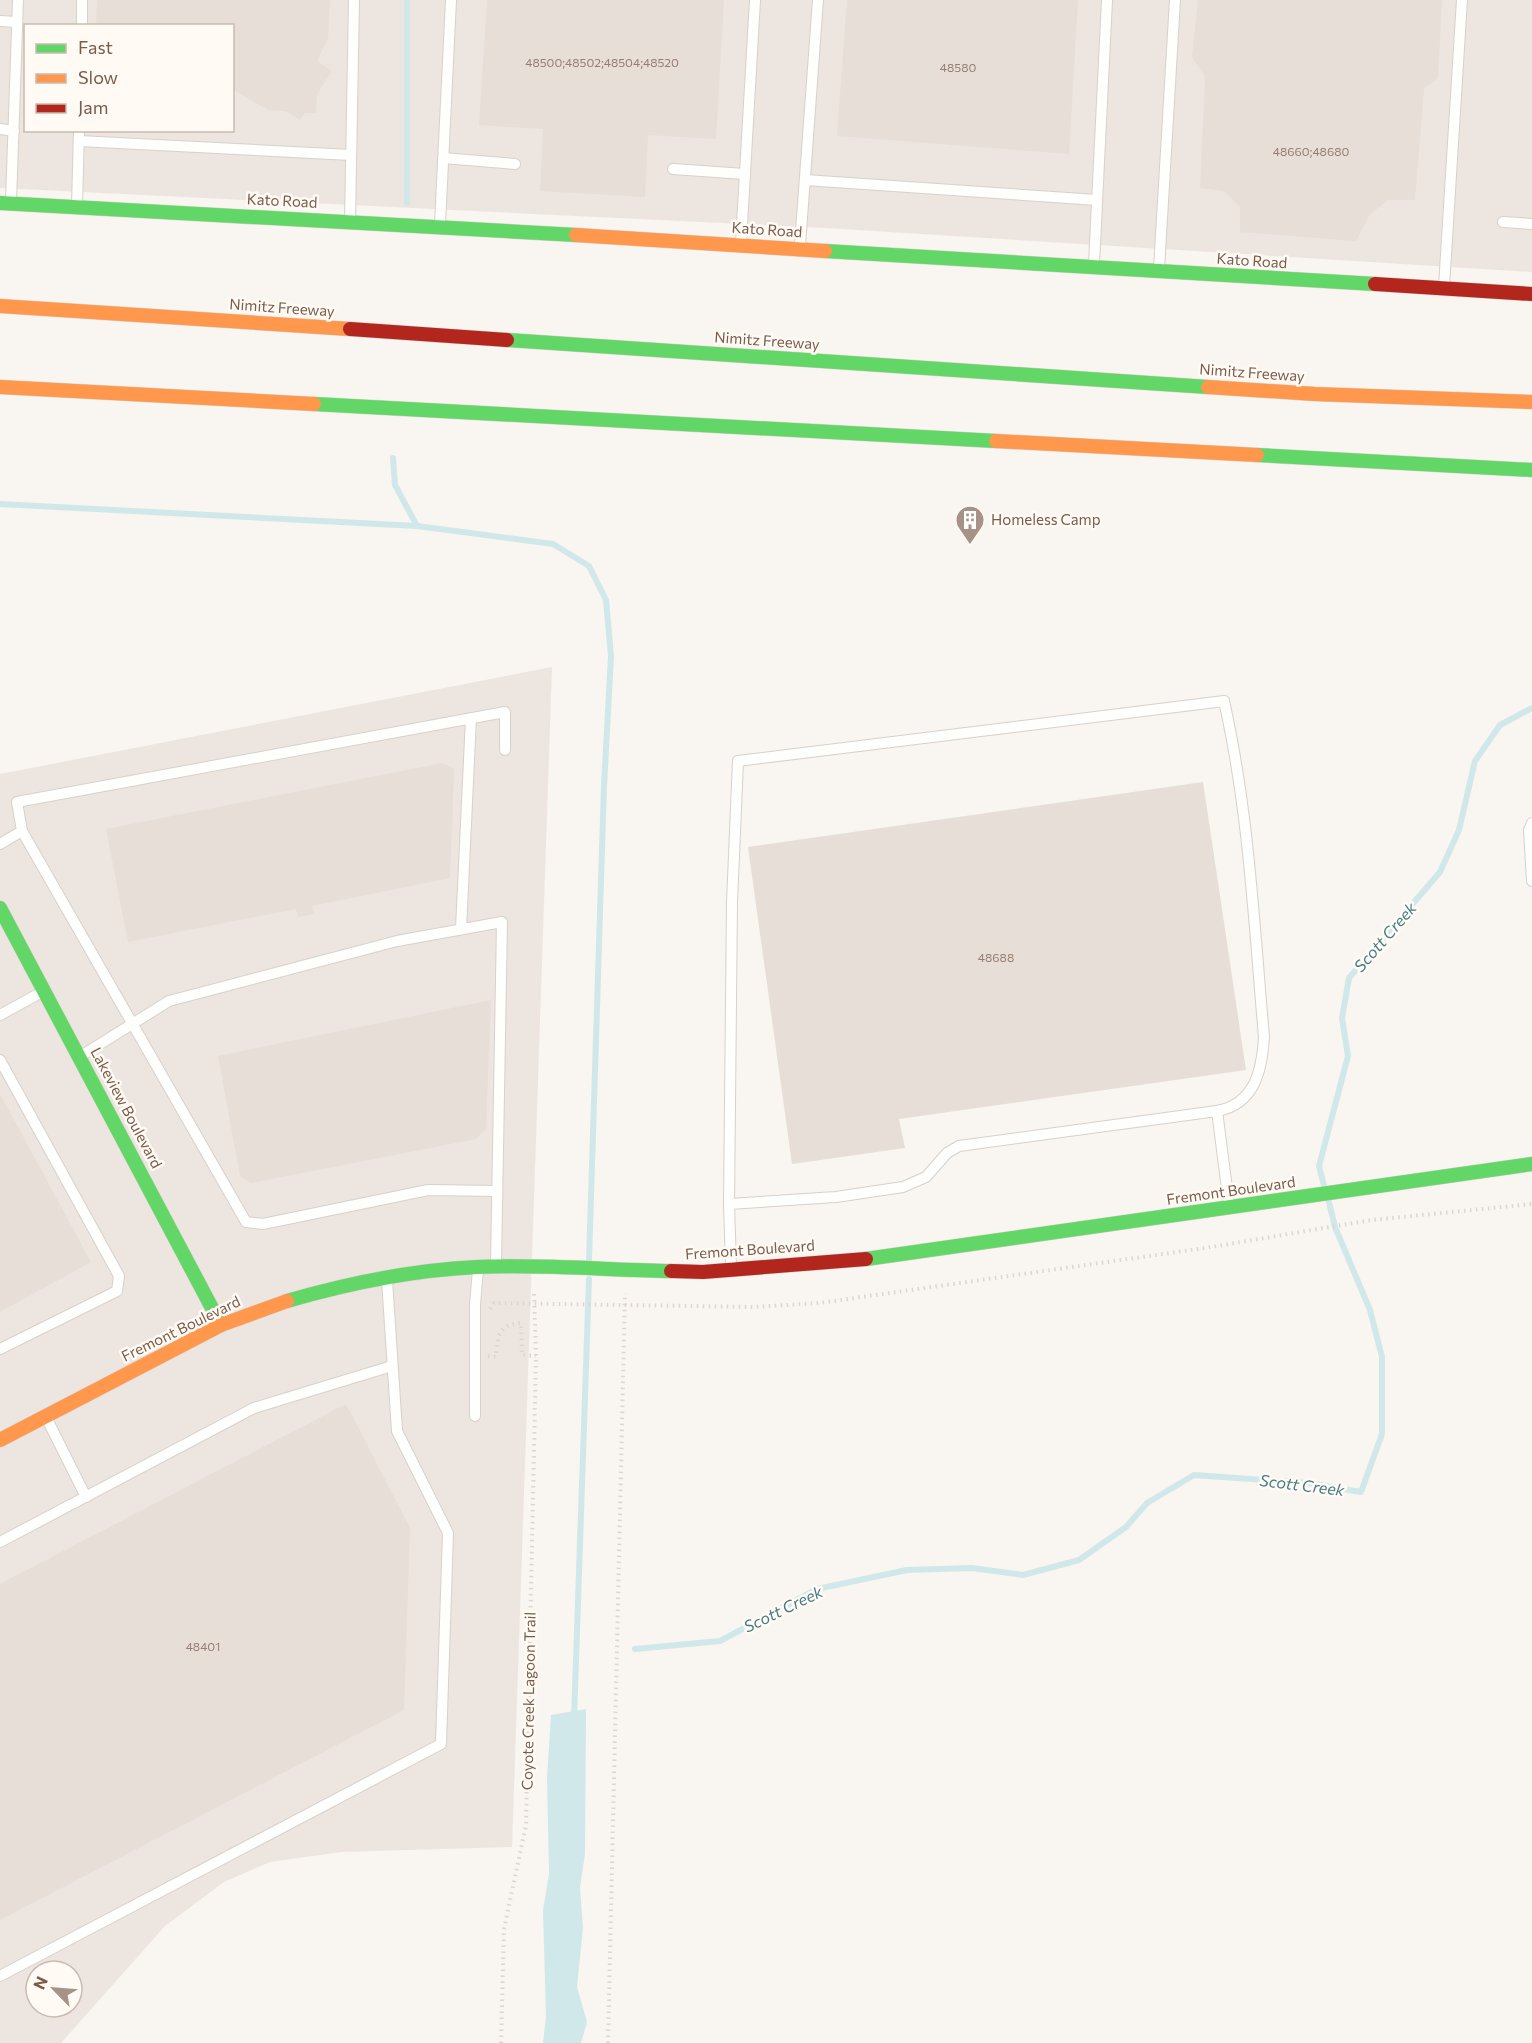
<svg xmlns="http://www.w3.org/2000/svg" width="1532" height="2043" viewBox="0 0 1532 2043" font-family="Commissioner,sans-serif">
	<rect width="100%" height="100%" fill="#f9f5f0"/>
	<!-- industrial -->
	<g fill="#ede5e0" fill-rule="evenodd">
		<path d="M0 0H1532V272L825 228 0 188ZM26 26H232V130H26Z"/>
		<path d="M552 667 512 1847 341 1852 270 1862 224 1882 165 1926 61 2043H0V774ZM36 1971H72V2007H36Z"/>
	</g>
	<!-- water -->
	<path fill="#d0e8ea" d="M586 1709 585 1854 580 1888 583 1928 577 1987 587 2022 581 2043H543L546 2017 543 1910 549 1874 547 1778 551 1715Z"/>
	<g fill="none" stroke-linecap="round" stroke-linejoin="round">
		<!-- stream -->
		<g stroke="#d0e8ea" stroke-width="6">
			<path d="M407 0V203"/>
			<path d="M393 458 395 485 417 526"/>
			<path d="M0 504 417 526 553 544 589 566 606 600 611 656 604 786 589 1260"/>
			<path d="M1324 1186 1319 1166 1348 1056 1342 1018 1349 978 1440 872 1459 830 1475 761 1500 725 1532 708"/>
			<path d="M635 1649 720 1641 817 1589 907 1570 972 1568 1023 1575 1079 1560 1126 1527 1147 1503 1194 1475 1309 1483 1361 1492 1382 1434V1357L1370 1310 1335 1227 1329 1202"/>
			<path d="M574 1719 589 1279"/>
		</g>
	</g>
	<!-- building -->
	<g fill="#e6ded7">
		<path d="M97 0H330L328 39 317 61 332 71 317 94 316 113H305L300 120 285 111 268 110 232 89V26H96Z"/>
		<path d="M487 0H724L716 139 648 135 645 197 540 191 543 129 479 125Z"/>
		<path d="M847 0H1078L1069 154 837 136Z"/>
		<path d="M1198 0H1442L1438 78 1424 89 1415 200H1388L1370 214 1356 241 1240 232V207L1224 191 1200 188 1205 77 1192 57Z"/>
		<path d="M442 763 454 769 450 878 312 906 314 914 298 917 296 909 128 942 106 829Z"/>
		<path d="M1203 782 1246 1070 899 1119 905 1148 792 1164 748 847Z"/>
		<path d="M491 1000 486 1129 476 1139 251 1183 240 1176 218 1056Z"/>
		<path d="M0 1094 91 1262 0 1312Z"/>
		<path d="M346 1404 410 1528 404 1710 0 1920V1584Z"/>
	</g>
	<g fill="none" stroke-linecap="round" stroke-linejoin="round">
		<!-- lane casing -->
		<g stroke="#d7d1cb" stroke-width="12">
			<g id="lane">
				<path d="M0 21 17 22"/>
				<path d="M82 26V0"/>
				<path d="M0 129 14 131"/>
				<path d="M79 141 351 155"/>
				<path d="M443 158 515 164"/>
				<path d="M673 169 745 174"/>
				<path d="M805 180 1097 200"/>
				<path d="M11 201 18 0"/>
				<path d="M77 205 79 130"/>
				<path d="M350 221 354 0"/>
				<path d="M1503 222 1532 224"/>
				<path d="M440 224 451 0"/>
				<path d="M741 242 755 0"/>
				<path d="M800 245 818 0"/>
				<path d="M1094 264 1107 0"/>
				<path d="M1159 269 1175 0"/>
				<path d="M1444 286 1462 0"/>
				<path d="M1532 823 1529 830 1532 881"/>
				<path d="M22 831 17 802 505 712V750"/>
				<path d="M0 844 22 831 246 1222 263 1224 428 1190 497 1191"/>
				<path d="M461 929 471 718"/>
				<path d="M0 1015 42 992"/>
				<path d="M81 1056 169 1001 397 941 502 922 496 1264"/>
				<path d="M0 1060 119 1276 117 1291 0 1349"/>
				<path d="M729 1204 732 902 738 761 1224 701C1249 812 1254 924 1264 1037 1262 1070 1255 1104 1217 1111"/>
				<path d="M731 1266 729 1204 836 1197 903 1187 926 1177 947 1153 959 1146 1217 1111 1229 1204"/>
				<path d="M475 1416V1304L478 1270"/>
				<path d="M47 1419 86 1497"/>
				<path d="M0 1542 254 1408 392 1366"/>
				<path d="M0 1976 441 1744 448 1533 397 1431 387 1280"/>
			</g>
		</g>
		<!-- fast casing -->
		<g stroke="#d9d2cb" stroke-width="15">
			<g id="fast">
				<path d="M0 203 576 235"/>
				<path d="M825 251 1375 284"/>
				<path d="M507 340 1208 387"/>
				<path d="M314 404 996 441"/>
				<path d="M1257 455 1532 470"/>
				<path d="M0 908 221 1325"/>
				<path d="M866 1259 1532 1164"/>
				<path d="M287 1301C349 1283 413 1270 477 1267 541 1264 607 1270 671 1271"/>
			</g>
		</g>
		<!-- slow casing -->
		<g stroke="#d9d2cb" stroke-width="15">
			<g id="slow">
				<path d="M576 235 825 251"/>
				<path d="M0 306 350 329"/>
				<path d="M0 387 314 404"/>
				<path d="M1208 387 1315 394 1532 402"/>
				<path d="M996 441 1257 455"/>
				<path d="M0 1440 221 1325 287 1301"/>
			</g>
		</g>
		<!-- jam casing -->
		<g stroke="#d9d2cb" stroke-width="15">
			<g id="jam">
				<path d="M1375 284 1532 294"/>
				<path d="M350 329 507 340"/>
				<path d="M671 1271 703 1272 866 1259"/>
			</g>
		</g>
		<!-- path -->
		<g stroke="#dcd5d0" stroke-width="4" stroke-dasharray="1.5 4.5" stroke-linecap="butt">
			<path d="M490 1309 494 1303 754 1307 820 1303 1205 1248 1372 1220 1532 1204"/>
			<path d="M488 1356 496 1357C497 1337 499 1324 521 1323L522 1355 536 1356"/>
			<path d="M501 2043 504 1929 526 1825 536 1356 534 1291"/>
			<path d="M608 2043 625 1293"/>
		</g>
		<!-- lane -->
		<use href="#lane" stroke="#fefefd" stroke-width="10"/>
		<!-- fast -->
		<use href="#fast" stroke="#63d668" stroke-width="14"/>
		<!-- slow -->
		<use href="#slow" stroke="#ff974d" stroke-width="14"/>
		<!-- jam -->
		<use href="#jam" stroke="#b3261e" stroke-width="14"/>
	</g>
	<!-- icons -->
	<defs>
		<g id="building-pin" transform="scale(1.5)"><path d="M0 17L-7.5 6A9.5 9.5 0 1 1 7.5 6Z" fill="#a69286" stroke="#fffaf3"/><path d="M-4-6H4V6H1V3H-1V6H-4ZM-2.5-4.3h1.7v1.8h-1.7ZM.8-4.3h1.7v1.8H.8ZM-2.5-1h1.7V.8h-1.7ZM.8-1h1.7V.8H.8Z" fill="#fff"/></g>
	</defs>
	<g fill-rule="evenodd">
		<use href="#building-pin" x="970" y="520"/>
	</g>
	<g text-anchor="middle" stroke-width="5" stroke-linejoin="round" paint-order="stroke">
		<!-- number labels -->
		<g font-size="12" fill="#977e72">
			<text x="602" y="67">48500;48502;48504;48520</text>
			<text x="958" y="72">48580</text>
			<text x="1311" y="156">48660;48680</text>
			<text x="996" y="962">48688</text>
			<text x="203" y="1651">48401</text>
		</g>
		<!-- street labels -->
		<g font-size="15" fill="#7a5c4d" stroke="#fffaf3">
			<text transform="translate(282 201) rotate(3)" y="5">Kato Road</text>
			<text transform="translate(767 230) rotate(4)" y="5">Kato Road</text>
			<text transform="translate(1252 261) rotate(4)" y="5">Kato Road</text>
			<text transform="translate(282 308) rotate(4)" y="5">Nimitz Freeway</text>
			<text transform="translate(767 341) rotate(4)" y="5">Nimitz Freeway</text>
			<text transform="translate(1252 373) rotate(4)" y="5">Nimitz Freeway</text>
			<text transform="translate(126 1108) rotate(62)" y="5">Lakeview Boulevard</text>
			<text transform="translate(1231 1191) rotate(-8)" y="5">Fremont Boulevard</text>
			<text transform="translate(750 1250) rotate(-4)" y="5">Fremont Boulevard</text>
			<text transform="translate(181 1329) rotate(-26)" y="5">Fremont Boulevard</text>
			<text transform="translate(529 1701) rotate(-89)" y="5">Coyote Creek Lagoon Trail</text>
		</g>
		<!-- poi labels -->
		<g font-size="15" fill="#7a5c4d" stroke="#fffaf3" text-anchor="start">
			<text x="991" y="525">Homeless Camp</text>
		</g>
		<!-- water labels -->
		<g font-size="16" font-style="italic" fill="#437c86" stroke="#fffaf3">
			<text transform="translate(1385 937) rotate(-49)" y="6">Scott Creek</text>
			<text transform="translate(1302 1485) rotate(7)" y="6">Scott Creek</text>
			<text transform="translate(783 1609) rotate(-26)" y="6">Scott Creek</text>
		</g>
	</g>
	<!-- legend -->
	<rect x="24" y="24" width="210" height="108" fill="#fffaf3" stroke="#cabbb1" stroke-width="1.5"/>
	<rect x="36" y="44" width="30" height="9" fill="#63d668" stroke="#cabbb1" stroke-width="1.5"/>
	<text x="78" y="54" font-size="18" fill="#7a5c4d">Fast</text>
	<rect x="36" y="74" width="30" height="9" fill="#ff974d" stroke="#cabbb1" stroke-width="1.5"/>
	<text x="78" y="84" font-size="18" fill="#7a5c4d">Slow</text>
	<rect x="36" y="104" width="30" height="9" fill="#b3261e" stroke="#cabbb1" stroke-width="1.5"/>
	<text x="78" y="114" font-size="18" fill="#7a5c4d">Jam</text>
	<!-- north arrow -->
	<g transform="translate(54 1989) rotate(295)"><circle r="28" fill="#fffaf3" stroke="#cabbb1" stroke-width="1.5"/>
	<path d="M0-4.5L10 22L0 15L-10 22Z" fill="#a69286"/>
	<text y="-9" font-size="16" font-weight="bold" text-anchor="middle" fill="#7a5c4d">N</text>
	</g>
</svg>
